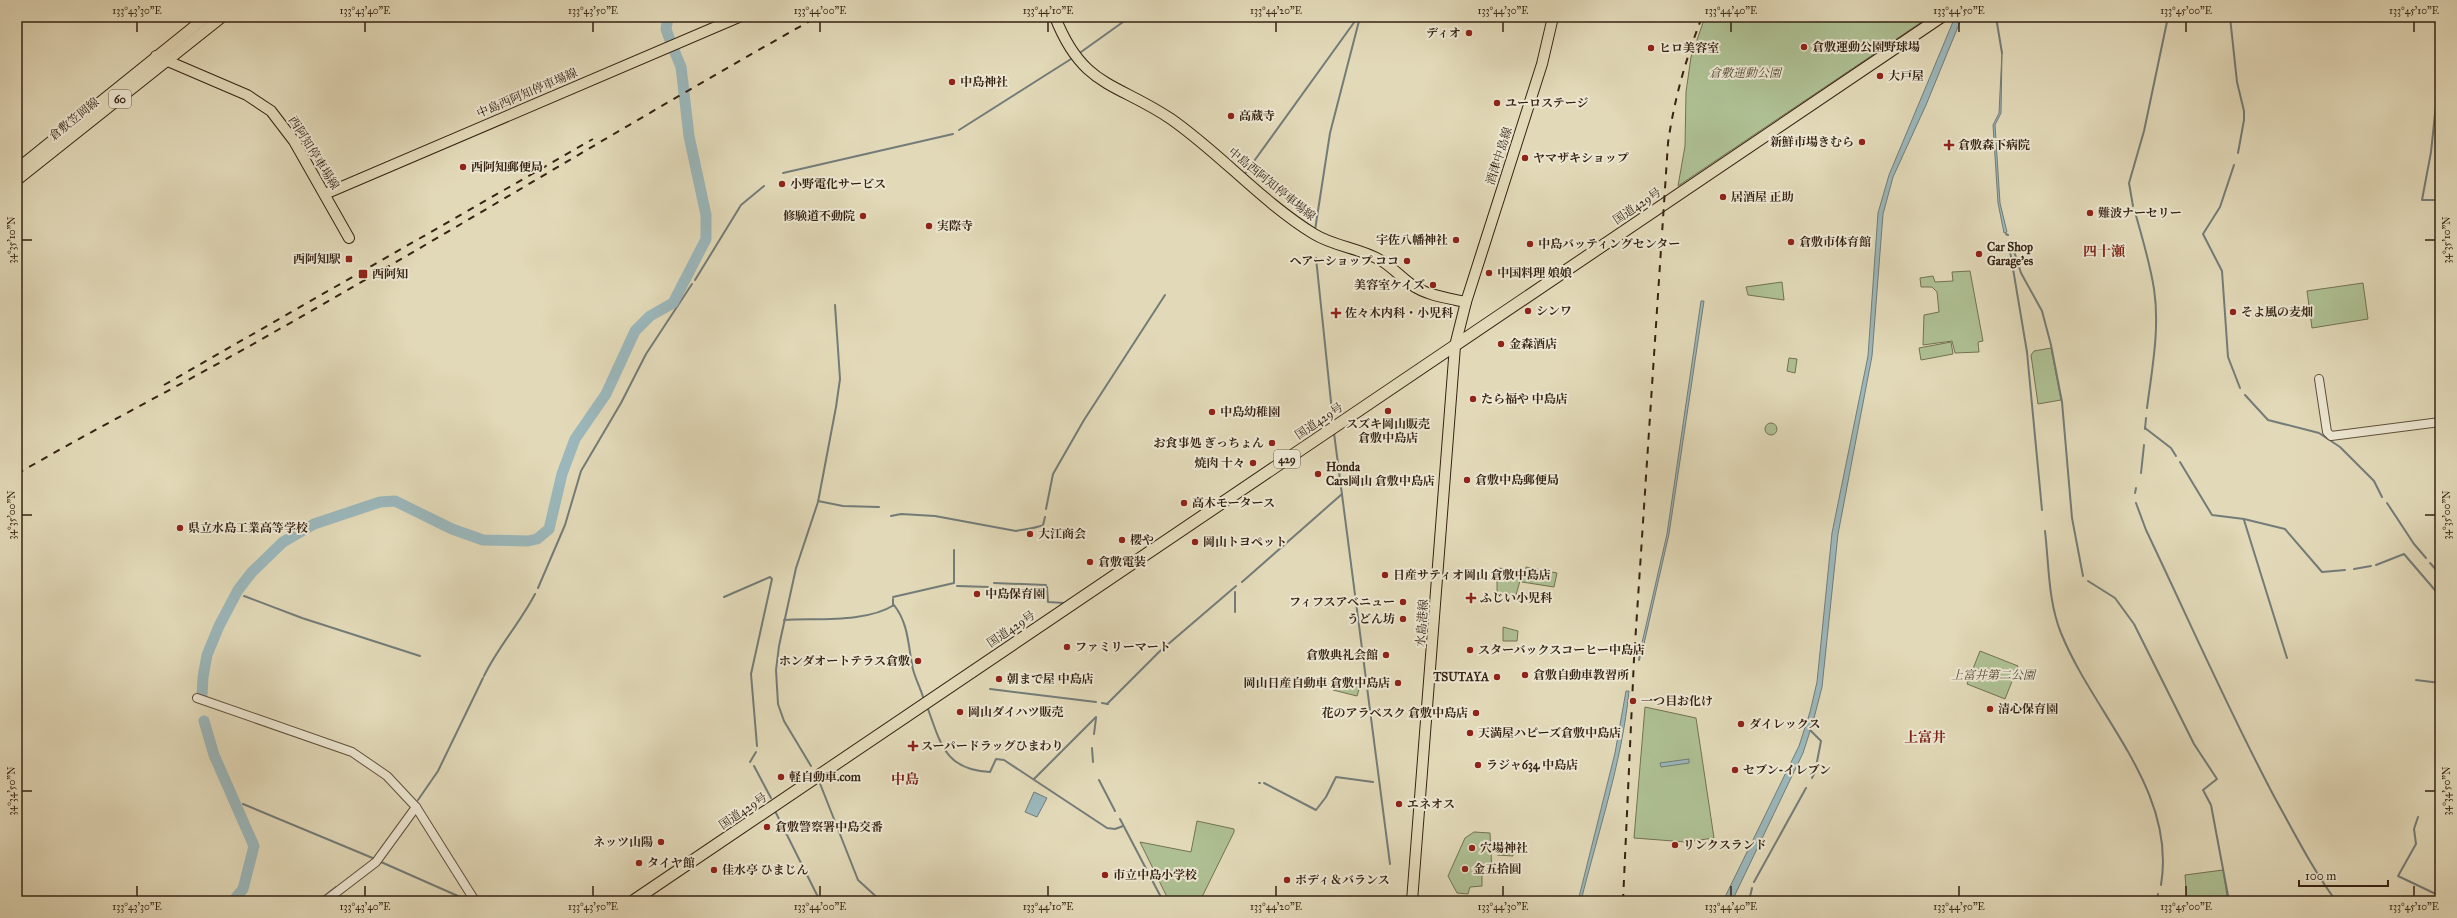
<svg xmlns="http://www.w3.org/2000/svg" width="2457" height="918" viewBox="0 0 2457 918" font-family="'IM FELL Great Primer','Noto Serif JP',serif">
	<rect width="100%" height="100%" fill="#e2d9b8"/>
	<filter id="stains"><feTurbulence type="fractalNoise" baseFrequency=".005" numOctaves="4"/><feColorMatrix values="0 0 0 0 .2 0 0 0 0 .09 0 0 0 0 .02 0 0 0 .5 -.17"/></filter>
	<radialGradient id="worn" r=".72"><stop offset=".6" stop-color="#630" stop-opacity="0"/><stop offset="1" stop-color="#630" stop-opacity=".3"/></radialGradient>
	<!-- green -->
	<g fill="#aec093" stroke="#727253">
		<path d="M1705 17H1929L1678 186 1685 146 1686 92 1691 57Z"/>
		<path d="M1970 271 1983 341 1978 342 1979 352 1955 353 1952 341 1923 345 1924 315 1939 312 1937 292 1932 287H1921L1920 278 1933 276 1935 282 1953 281 1952 272Z"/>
		<path d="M1782 282 1784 300 1748 295 1746 287Z"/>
		<path d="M2363 283 2368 319 2312 328 2307 291Z"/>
		<path d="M1951 342 1953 354 1921 360 1919 348Z"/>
		<path d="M2051 348 2061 400 2038 404 2031 355 2034 351Z"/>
		<path d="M1789 358 1797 359 1795 373 1787 371Z"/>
		<circle cx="1771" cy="429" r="6"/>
		<path d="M1526 567 1557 573 1554 587 1522 582Z"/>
		<path d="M1497 568 1523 570 1516 595 1497 593Z"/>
		<path d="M1503 627 1518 631 1517 641H1503Z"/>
		<path d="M1980 651 2018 666 2005 699 1967 684Z"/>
		<path d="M1344 685 1360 686 1357 696 1333 690Z"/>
		<path d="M1645 707 1696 718 1714 838 1686 842 1634 838Z"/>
		<path d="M1197 821 1234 829V832L1200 901H1169L1140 842 1191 852Z"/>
		<path d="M1474 832 1490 833 1492 873 1482 874V886L1470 887 1468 894 1457 893 1448 876 1465 838Z"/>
		<path d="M1498 844 1513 845V856L1497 855Z"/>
		<path d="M2223 870 2228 901H2187L2185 875Z"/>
	</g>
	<!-- water -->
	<g fill="#9bb7bb" stroke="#737c78">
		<path d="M1955 17H1962L1926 105 1893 177 1883 214 1872 356 1838 534 1822 687 1813 722 1803 753 1732 901H1723L1799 746 1810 712 1817 682 1832 533 1868 356 1878 213 1889 175Z"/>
		<path d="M2002 52 2001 113 1995 125 2000 203 2007 232 2004 233 1998 203 1993 125 1999 113Z"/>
		<path d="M1701 301H1704L1669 534 1641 657 1639 656 1667 534Z"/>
		<path d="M1626 691H1629C1622 762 1598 832 1581 901H1578L1615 753Z"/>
		<path d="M1689 759V763L1661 767 1660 763Z"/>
		<path d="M1034 792 1047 798 1037 817 1025 812Z"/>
	</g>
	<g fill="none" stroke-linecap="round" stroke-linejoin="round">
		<!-- stream -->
		<g stroke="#737c78" stroke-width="2">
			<path d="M1996 17 2002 53"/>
			<path d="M2230 17 2237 82 2244 111V120L2238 153"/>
			<path d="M1081 52 1130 17"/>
			<path d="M2439 76 2431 152 2422 200H2440"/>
			<path d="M959 130 1071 59"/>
			<path d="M2234 165 2220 207 2203 234 2222 271 2228 357 2240 388"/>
			<path d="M783 173 953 134"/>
			<path d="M1244 175 1358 17"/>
			<path d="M2133 206 2129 183 2144 131 2168 17"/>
			<path d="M2135 212C2142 237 2150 263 2154 289 2160 328 2152 369 2147 408"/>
			<path d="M1315 230 1330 133 1360 17"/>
			<path d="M2006 234 2008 235"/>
			<path d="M2009 245 2027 352 2042 510"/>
			<path d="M2012 245 2021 273 2042 311 2051 345 2062 402 2072 518 2083 576"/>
			<path d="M1316 258 1333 421"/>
			<path d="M695 280 741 205 764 186"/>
			<path d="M2245 395 2268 420 2319 433 2340 447 2374 481 2382 497"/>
			<path d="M2145 428 2171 448 2176 456"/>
			<path d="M2145 429 2146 418"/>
			<path d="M1334 433 1390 864"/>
			<path d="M2180 462 2212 515 2244 519 2285 529 2322 572 2345 570"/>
			<path d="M2141 473 2144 445"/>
			<path d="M2135 493 2136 488"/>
			<path d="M818 501 843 506 879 507"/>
			<path d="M2136 503 2146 530C2189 620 2229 712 2276 800 2295 834 2313 870 2336 901"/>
			<path d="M2387 503 2414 544 2426 558"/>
			<path d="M1046 509 1053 474 1084 420 1165 295"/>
			<path d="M891 516 901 514 935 516 1016 531C1021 530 1041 527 1043 525L1045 517"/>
			<path d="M2244 520 2287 658"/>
			<path d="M2045 531C2049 565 2048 601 2061 633 2094 715 2177 790 2161 885"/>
			<path d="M2430 563 2440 574"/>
			<path d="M2376 565 2404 554 2440 596"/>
			<path d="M2354 569 2371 566"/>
			<path d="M2088 581 2115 598 2134 624 2194 744 2217 779 2203 790 2211 805 2229 901"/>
			<path d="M1242 582 1342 494"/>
			<path d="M994 583 1046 585"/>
			<path d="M957 586 990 587"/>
			<path d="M1047 587 1048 602 1064 603"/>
			<path d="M538 588 565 525 581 471 621 403 646 354 692 284"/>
			<path d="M238 590 240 591"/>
			<path d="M244 596 302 618 420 656"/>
			<path d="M724 597 770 577 772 579 751 674 757 746"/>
			<path d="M893 597 954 583V550"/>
			<path d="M893 599V606"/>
			<path d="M1235 612V592"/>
			<path d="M784 620C817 618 866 623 894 605 908 623 908 643 912 664 913 675 920 686 923 697"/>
			<path d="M1639 660 1640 655"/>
			<path d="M484 676C498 647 520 623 535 594"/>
			<path d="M2416 680 2440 683"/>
			<path d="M990 689 1096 702"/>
			<path d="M1102 703 1108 704"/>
			<path d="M1107 704 1159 652 1236 586"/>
			<path d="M928 709C941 745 946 770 990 772L996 759 1004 760 1107 828 1115 829 1123 826"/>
			<path d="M1808 728 1821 741 1815 772 1812 778"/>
			<path d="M1094 734 1096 718"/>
			<path d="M1092 748 1093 762"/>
			<path d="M750 762 756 752"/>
			<path d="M754 766 771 798"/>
			<path d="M811 766 784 721 778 704 776 670 779 646 796 568 818 502 836 407 840 379 835 305"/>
			<path d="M1034 779 1096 717"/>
			<path d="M1099 780 1115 811"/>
			<path d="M819 781 858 880 881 901"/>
			<path d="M1259 783H1260"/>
			<path d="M1264 783 1316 810 1326 797 1336 777 1373 782"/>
			<path d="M418 800 438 771 483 678"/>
			<path d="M234 804H236"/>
			<path d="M243 804 375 859"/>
			<path d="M775 811 820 901"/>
			<path d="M2418 817 2414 829 2416 844 2398 876 2440 896"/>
			<path d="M1120 819 1163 901"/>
			<path d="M381 862 467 900"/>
			<path d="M1754 882 1806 788"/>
			<path d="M318 901 336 887"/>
			<path d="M1749 901 1752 888"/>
			<path d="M2156 901 2158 894"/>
		</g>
		<!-- river -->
		<g stroke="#9bb7bb" stroke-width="11">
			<path d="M668 17 666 29 671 43"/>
			<path d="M202 695 203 677 207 655 219 626 238 590 252 572 283 542 314 524 380 502 395 501 452 529 483 540 528 541 537 539 549 529 562 474 575 439 606 394 635 331 650 316 673 303 706 239V215L689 136 681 67 674 50"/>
			<path d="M204 721 214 755 254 846 243 889 233 901"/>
		</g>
		<!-- minor casing -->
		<g stroke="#61503c" stroke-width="10">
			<g id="minor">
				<path d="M2319 379 2327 432 2331 436 2440 422"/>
				<path d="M197 698 352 752 387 776 416 807 475 901"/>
				<path d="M325 901 376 862 416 807"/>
			</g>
		</g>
		<!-- major casing -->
		<g stroke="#362313" stroke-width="12">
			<g id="major">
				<path d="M1055 17C1083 88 1116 82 1171 119 1221 154 1262 202 1314 234 1335 247 1361 248 1382 261 1393 268 1402 278 1412 285 1428 296 1448 298 1466 302"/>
				<path d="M156 56 247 95 271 111 294 141 349 238"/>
				<path d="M17 169 206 17"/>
				<path d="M17 180 222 17"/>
				<path d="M325 194 739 17"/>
				<path d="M1412 901 1455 346 1466 302 1542 64 1553 17"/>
			</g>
		</g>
		<!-- highway casing -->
		<g stroke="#362313" stroke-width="13">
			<path id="highway" d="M633 901 1941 17"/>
		</g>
		<!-- minor -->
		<use href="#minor" stroke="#ece6d1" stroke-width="8"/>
		<!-- major -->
		<use href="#major" stroke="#e2d9b8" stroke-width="10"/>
		<!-- highway -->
		<use href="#highway" stroke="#e2d9b8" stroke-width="11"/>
		<!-- rail -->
		<g stroke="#362313" stroke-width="2" stroke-dasharray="7 7" stroke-linecap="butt">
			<path d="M164 385 593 139"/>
			<path d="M17 474C103 424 191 380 276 331 458 228 635 119 817 17"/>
			<path d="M1623 901 1634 659 1668 143C1674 100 1686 58 1702 17"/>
		</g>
	</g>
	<!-- ticks -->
	<path fill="none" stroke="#362313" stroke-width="1.5" d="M137 22V32M365 22V32M593 22V32M820 22V32M1048 22V32M1276 22V32M1503 22V32M1731 22V32M1959 22V32M2186 22V32M2414 22V32M22 240H32M2425 240H2435M22 515H32M2425 515H2435M22 791H32M2425 791H2435M137 886V896M365 886V896M593 886V896M820 886V896M1048 886V896M1276 886V896M1503 886V896M1731 886V896M1959 886V896M2186 886V896M2414 886V896"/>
	<!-- markers -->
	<g fill="#8f2418" stroke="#ece6d1" stroke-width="1.5">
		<circle cx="1469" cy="33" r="4"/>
		<circle cx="1804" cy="47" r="4"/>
		<circle cx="1651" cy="48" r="4"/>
		<circle cx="1880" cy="76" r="4"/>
		<circle cx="952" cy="82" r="4"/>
		<circle cx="1497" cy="103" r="4"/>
		<circle cx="1231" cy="116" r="4"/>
		<circle cx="1862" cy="142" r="4"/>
		<path d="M1947 139h4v4h4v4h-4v4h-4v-4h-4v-4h4z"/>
		<circle cx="1525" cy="158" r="4"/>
		<circle cx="463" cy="167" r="4"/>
		<circle cx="782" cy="184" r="4"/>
		<circle cx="1723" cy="197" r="4"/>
		<circle cx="2090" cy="213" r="4"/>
		<circle cx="863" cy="216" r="4"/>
		<circle cx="929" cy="226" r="4"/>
		<circle cx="1456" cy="240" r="4"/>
		<circle cx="1791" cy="242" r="4"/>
		<circle cx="1530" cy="244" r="4"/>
		<circle cx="1979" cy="254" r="4"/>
		<rect x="345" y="255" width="8" height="8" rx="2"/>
		<circle cx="1407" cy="261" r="4"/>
		<circle cx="1489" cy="273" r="4"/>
		<rect x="358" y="269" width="10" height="10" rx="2"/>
		<circle cx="1433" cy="285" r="4"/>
		<circle cx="1528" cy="311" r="4"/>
		<circle cx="2233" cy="312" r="4"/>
		<path d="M1334 307h4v4h4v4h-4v4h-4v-4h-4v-4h4z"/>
		<circle cx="1501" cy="344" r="4"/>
		<circle cx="1473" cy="399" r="4"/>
		<circle cx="1388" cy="411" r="4"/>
		<circle cx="1212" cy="412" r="4"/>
		<circle cx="1272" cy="443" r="4"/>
		<circle cx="1253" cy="463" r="4"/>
		<circle cx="1318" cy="474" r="4"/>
		<circle cx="1467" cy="480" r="4"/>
		<circle cx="1184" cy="503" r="4"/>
		<circle cx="180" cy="528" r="4"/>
		<circle cx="1030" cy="534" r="4"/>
		<circle cx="1122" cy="540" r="4"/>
		<circle cx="1195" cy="542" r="4"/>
		<circle cx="1090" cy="562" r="4"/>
		<circle cx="1385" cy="575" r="4"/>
		<circle cx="977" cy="594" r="4"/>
		<path d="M1469 592h4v4h4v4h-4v4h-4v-4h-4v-4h4z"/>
		<circle cx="1403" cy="602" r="4"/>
		<circle cx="1403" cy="619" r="4"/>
		<circle cx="1067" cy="647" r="4"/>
		<circle cx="1470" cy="650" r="4"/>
		<circle cx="1386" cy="655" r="4"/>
		<circle cx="918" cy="661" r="4"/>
		<circle cx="1525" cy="675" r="4"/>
		<circle cx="1497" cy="677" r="4"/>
		<circle cx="999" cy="679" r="4"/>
		<circle cx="1398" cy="683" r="4"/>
		<circle cx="1633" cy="701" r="4"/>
		<circle cx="1990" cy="709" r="4"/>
		<circle cx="960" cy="712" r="4"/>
		<circle cx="1476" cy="713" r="4"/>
		<circle cx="1741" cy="724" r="4"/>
		<circle cx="1470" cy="733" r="4"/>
		<path d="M911 740h4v4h4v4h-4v4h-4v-4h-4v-4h4z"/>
		<circle cx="1478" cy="765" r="4"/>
		<circle cx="1735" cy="770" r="4"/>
		<circle cx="781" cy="777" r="4"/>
		<circle cx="1399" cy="804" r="4"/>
		<circle cx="767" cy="827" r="4"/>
		<circle cx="661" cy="842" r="4"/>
		<circle cx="1675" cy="845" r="4"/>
		<circle cx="1472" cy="848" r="4"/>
		<circle cx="639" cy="863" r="4"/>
		<circle cx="1465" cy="869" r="4"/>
		<circle cx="714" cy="870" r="4"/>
		<circle cx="1105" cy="875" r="4"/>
		<circle cx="1287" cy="880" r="4"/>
	</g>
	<g text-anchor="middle" stroke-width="4" stroke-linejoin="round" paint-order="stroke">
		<!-- shield labels -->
		<g fill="#ece6d1" stroke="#6d5e4c" stroke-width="1">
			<rect x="109" y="90" width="22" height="18" rx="3"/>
			<rect x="1274" y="450" width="26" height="18" rx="3"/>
		</g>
		<g font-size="11" font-weight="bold" fill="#362313">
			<text x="120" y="103">60</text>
			<text x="1287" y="463">429</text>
		</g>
		<!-- poi labels -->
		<g font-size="12" font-weight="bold" fill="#362313" stroke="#ece6d1" text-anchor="start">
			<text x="1461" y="37" text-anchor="end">ディオ</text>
			<text x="1812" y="51">倉敷運動公園野球場</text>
			<text x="1659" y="52">ヒロ美容室</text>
			<text x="1888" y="80">大戸屋</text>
			<text x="960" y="86">中島神社</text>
			<text x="1505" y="107">ユーロステージ</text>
			<text x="1239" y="120">高蔵寺</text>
			<text x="1854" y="146" text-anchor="end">新鮮市場きむら</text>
			<text x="1958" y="149">倉敷森下病院</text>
			<text x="1533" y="162">ヤマザキショップ</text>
			<text x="471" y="171">西阿知郵便局</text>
			<text x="790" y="188">小野電化サービス</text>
			<text x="1731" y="201">居酒屋 正助</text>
			<text x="2098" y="217">難波ナーセリー</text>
			<text x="855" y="220" text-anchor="end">修験道不動院</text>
			<text x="937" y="230">実際寺</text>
			<text x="1448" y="244" text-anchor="end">宇佐八幡神社</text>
			<text x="1799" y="246">倉敷市体育館</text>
			<text x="1538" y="248">中島バッティングセンター</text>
			<text x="1987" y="251">Car Shop<tspan x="1987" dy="14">Garage'es</tspan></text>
			<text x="341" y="263" text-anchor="end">西阿知駅</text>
			<text x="1399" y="265" text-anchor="end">ヘアーショップ ココ</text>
			<text x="1497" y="277">中国料理 娘娘</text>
			<text x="372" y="278">西阿知</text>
			<text x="1425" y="289" text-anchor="end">美容室ケイズ</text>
			<text x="1536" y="315">シンワ</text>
			<text x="2241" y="316">そよ風の麦畑</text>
			<text x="1345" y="317">佐々木内科・小児科</text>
			<text x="1509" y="348">金森酒店</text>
			<text x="1481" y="403">たら福や 中島店</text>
			<text x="1220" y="416">中島幼稚園</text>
			<text x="1388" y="428" text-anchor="middle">スズキ岡山販売<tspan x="1388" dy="14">倉敷中島店</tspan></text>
			<text x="1264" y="447" text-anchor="end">お食事処 ぎっちょん</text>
			<text x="1245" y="467" text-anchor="end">焼肉 十々</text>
			<text x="1326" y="471">Honda<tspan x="1326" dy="14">Cars岡山 倉敷中島店</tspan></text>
			<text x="1475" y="484">倉敷中島郵便局</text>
			<text x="1192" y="507">高木モータース</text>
			<text x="188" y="532">県立水島工業高等学校</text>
			<text x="1038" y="538">大江商会</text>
			<text x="1130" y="544">櫻や</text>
			<text x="1203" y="546">岡山トヨペット</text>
			<text x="1098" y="566">倉敷電装</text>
			<text x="1393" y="579">日産サティオ岡山 倉敷中島店</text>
			<text x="985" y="598">中島保育園</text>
			<text x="1480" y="602">ふじい小児科</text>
			<text x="1395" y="606" text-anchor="end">フィフスアベニュー</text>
			<text x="1395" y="623" text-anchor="end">うどん坊</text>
			<text x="1075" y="651">ファミリーマート</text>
			<text x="1478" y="654">スターバックスコーヒー中島店</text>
			<text x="1378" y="659" text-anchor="end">倉敷典礼会館</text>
			<text x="910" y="665" text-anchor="end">ホンダオートテラス倉敷</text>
			<text x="1533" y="679">倉敷自動車教習所</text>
			<text x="1489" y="681" text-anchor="end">TSUTAYA</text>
			<text x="1007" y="683">朝まで屋 中島店</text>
			<text x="1390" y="687" text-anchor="end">岡山日産自動車 倉敷中島店</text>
			<text x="1641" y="705">一つ目お化け</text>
			<text x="1998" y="713">清心保育園</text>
			<text x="968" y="716">岡山ダイハツ販売</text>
			<text x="1468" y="717" text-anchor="end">花のアラベスク 倉敷中島店</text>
			<text x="1749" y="728">ダイレックス</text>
			<text x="1478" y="737">天満屋ハピーズ倉敷中島店</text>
			<text x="921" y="750">スーパードラッグひまわり</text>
			<text x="1486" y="769">ラジャ634 中島店</text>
			<text x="1743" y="774">セブン-イレブン</text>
			<text x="789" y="781">軽自動車.com</text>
			<text x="1407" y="808">エネオス</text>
			<text x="775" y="831">倉敷警察署中島交番</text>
			<text x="653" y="846" text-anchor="end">ネッツ山陽</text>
			<text x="1683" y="849">リンクスランド</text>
			<text x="1480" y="852">穴場神社</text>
			<text x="647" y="867">タイヤ館</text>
			<text x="1473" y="873">金五拾圓</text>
			<text x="722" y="874">佳水亭 ひまじん</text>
			<text x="1113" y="879">市立中島小学校</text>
			<text x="1295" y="884">ボディ＆バランス</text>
		</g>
		<!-- park labels -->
		<g font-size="12" font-style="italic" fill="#544a33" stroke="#ece6d1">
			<text x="1745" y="77">倉敷運動公園</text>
			<text x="1993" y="679">上富井第二公園</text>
		</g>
		<!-- street labels -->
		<g font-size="12" fill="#362313" stroke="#ece6d1">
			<text transform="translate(527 93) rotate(-23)" y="4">中島西阿知停車場線</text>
			<text transform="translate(74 119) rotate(-39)" y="4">倉敷笠岡線</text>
			<text transform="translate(314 153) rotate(58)" y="4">西阿知停車場線</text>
			<text transform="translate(1499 156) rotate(-72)" y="4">酒津中島線</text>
			<text transform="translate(1272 184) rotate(39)" y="4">中島西阿知停車場線</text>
			<text transform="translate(1637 206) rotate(-34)" y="4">国道429号</text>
			<text transform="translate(1319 421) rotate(-34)" y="4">国道429号</text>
			<text transform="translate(1422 623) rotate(-86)" y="4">水島港線</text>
			<text transform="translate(1011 629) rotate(-34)" y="4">国道429号</text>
			<text transform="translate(743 811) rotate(-34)" y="4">国道429号</text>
		</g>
		<!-- quarter labels -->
		<g font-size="14" font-weight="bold" fill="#7a1f14" stroke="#ece6d1">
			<text x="2104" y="256">四十瀬</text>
			<text x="1925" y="742">上富井</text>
			<text x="905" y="784">中島</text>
		</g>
	</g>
	<!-- margin -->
	<rect width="2457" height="918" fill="none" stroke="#e2d9b8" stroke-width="44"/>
	<!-- scale -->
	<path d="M2299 880v6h89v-6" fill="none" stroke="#362313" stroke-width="2"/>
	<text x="2305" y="880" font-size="12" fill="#362313" stroke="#ece6d1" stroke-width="3" paint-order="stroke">100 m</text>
	<rect x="22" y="22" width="2413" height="874" fill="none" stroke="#362313" stroke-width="1.5"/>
	<g font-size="10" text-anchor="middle" fill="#362313">
		<text x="137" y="14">133°43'30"E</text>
		<text x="365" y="14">133°43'40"E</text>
		<text x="593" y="14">133°43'50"E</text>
		<text x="820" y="14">133°44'00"E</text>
		<text x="1048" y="14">133°44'10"E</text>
		<text x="1276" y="14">133°44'20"E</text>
		<text x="1503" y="14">133°44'30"E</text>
		<text x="1731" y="14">133°44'40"E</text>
		<text x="1959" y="14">133°44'50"E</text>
		<text x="2186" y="14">133°45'00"E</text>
		<text x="2414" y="14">133°45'10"E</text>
		<text transform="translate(11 240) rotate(-90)" y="4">34°35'10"N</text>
		<text transform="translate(2446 240) rotate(-90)" y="4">34°35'10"N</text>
		<text transform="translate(11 515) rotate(-90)" y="4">34°35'00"N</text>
		<text transform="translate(2446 515) rotate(-90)" y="4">34°35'00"N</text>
		<text transform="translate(11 791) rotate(-90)" y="4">34°34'50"N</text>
		<text transform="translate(2446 791) rotate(-90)" y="4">34°34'50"N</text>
		<text x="137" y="910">133°43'30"E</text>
		<text x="365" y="910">133°43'40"E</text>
		<text x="593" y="910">133°43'50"E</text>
		<text x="820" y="910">133°44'00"E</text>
		<text x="1048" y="910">133°44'10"E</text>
		<text x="1276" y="910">133°44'20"E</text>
		<text x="1503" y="910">133°44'30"E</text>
		<text x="1731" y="910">133°44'40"E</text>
		<text x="1959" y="910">133°44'50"E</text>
		<text x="2186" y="910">133°45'00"E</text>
		<text x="2414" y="910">133°45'10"E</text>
	</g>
	<rect width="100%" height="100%" filter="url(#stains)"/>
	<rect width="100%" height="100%" fill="url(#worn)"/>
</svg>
